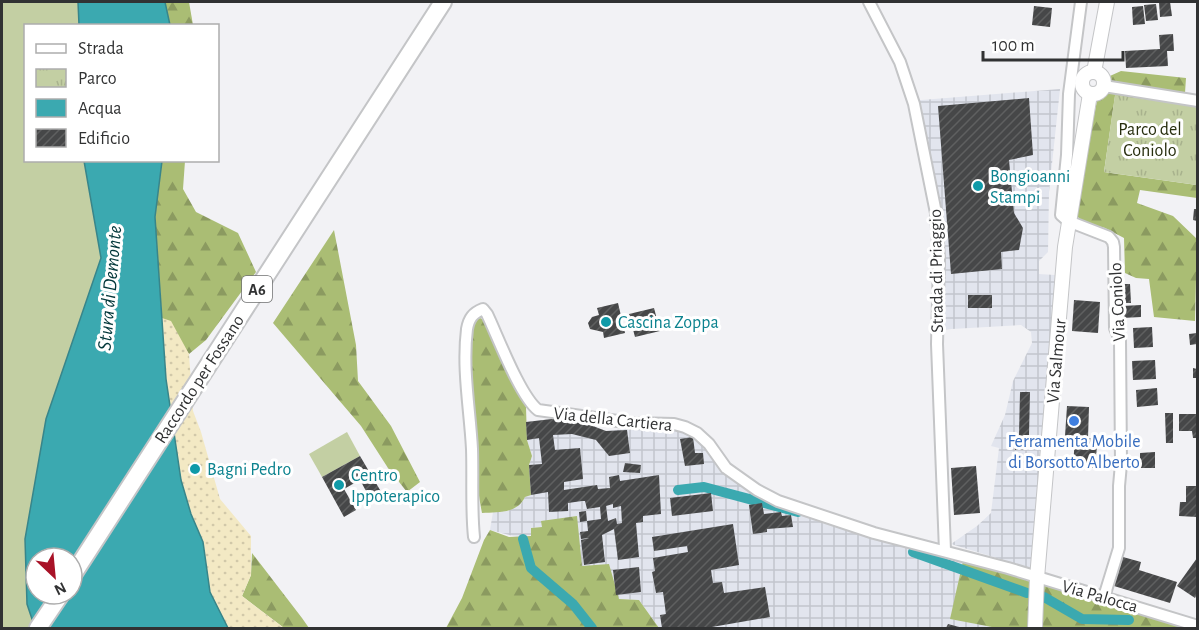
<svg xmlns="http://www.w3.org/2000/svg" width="1199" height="630" viewBox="0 0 1199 630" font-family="'Alegreya Sans',sans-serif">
	<defs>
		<pattern id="industrial-grid" width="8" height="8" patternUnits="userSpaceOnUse" patternTransform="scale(1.5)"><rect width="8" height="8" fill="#e2e5ee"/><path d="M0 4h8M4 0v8" fill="none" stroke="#c2c5cd"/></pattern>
		<pattern id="forest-firs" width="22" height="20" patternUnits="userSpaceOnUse" patternTransform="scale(1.5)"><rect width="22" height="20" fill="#aabd74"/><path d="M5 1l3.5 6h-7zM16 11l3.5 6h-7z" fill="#8b9a60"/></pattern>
		<pattern id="sand-dots" width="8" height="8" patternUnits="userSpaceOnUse" patternTransform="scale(1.5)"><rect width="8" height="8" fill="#f3e9c4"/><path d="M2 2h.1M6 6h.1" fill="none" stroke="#d1c8a9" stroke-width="1.8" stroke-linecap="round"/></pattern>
		<pattern id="park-tufts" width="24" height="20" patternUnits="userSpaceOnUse" patternTransform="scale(1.5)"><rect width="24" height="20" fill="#c3cfa3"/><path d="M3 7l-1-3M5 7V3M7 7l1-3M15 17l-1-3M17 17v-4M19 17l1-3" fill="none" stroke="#a8b28d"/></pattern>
		<pattern id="building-hatch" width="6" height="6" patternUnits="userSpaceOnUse" patternTransform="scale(1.5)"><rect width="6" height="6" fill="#464748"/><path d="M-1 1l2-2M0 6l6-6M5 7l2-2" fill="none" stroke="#5f6060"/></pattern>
	</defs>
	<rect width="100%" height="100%" fill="#f2f2f5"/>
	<!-- industrial -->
	<g fill="url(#industrial-grid)">
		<path d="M1060 89 1049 192 1048 252 1039 261V274L1055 275 1033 569 951 544 977 526 991 513 999 448 991 446 1005 415 1013 381 1032 343 1031 332 1021 325 934 330 932 212 909 101Z"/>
		<path d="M569 417 606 431 626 429 628 419H680L689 433 720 460 730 477 755 495 813 511 963 561 951 619 997 628H659L639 600 619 599 582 567 542 527 531 528 532 535 517 537 490 530 493 512 508 511 521 504 525 497 531 494 529 465 532 456 527 440 526 422Z"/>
	</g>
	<!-- grass -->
	<g fill="#c3cfa3">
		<path d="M2 2H78L79 25 26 26V160L84 161 101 258 46 419 25 539 27 604 33 622 29 628H2Z"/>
		<path d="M347 432 360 456 322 477 309 454Z"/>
	</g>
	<!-- forest -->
	<g fill="url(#forest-firs)">
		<path d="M165 2H189L193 25H170Z"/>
		<path d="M1121 71 1186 78 1185 93 1192 94 1197 107 1115 96 1104 172 1197 185V198L1140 190 1137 203 1173 216 1197 239 1195 321 1154 317 1149 279 1136 278 1125 273 1124 238 1105 228 1081 221 1075 213 1101 80Z"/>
		<path d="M162 161H185L183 189 196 212 238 233 256 272 206 340 189 354 162 318 155 217Z"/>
		<path d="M334 230 356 345 358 381 391 426 420 482 407 492 388 468 361 426 273 323Z"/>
		<path d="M480 318 484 320 514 377 526 407 527 440 532 456 529 465 531 495 525 497C517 514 498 512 482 513 476 484 476 455 474 426 472 393 466 351 475 320Z"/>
		<path d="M577 516 582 566 609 564 619 599 639 600 659 628H446L462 598 484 540 490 530 509 537 531 536V528L542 527 541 521Z"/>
		<path d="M252 553 302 618 309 628H284L242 596 251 575Z"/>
		<path d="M963 561 1185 628H997L950 619Z"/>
	</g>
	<!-- sand -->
	<path fill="url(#sand-dots)" d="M162 318 171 321 189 354 193 411 201 432 220 499 251 536V575L242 596 284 628H228L210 592 203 542 191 514 181 480 166 379Z"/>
	<!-- park -->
	<path fill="url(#park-tufts)" d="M1115 95 1197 107V185L1104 172Z"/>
	<!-- water -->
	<g fill="#3ba9b0" stroke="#38858a" stroke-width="1.5" fill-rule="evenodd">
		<path d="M78 2H165L170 25H79Z"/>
		<path d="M84 161H162L155 217 166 379 181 480 191 514 203 542 210 592 228 628H35L27 604 25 539 46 419 101 258ZM36 558H72V594H36Z"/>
	</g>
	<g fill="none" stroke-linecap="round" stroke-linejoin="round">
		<!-- canal -->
		<g stroke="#3ba9b0" stroke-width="10">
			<path d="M678 490 704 487 798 512"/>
			<path d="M523 539 531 568 573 604 592 628"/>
			<path d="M913 552 1027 593"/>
			<path d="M1044 597 1082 619 1129 620"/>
		</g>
	</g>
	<!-- building -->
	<g fill="url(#building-hatch)" fill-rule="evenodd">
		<path d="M1159 2H1170L1172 16 1160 17Z"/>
		<path d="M1156 4 1158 20 1146 21 1144 5Z"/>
		<path d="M1034 6 1052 8 1050 27 1032 25Z"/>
		<path d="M1143 6 1145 24 1133 25 1132 7Z"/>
		<path d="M1173 34 1174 51H1167L1168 66 1126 68 1125 51 1160 49 1159 35Z"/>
		<path d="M1029 98 1033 155 1009 160 1014 213 1023 228 1019 250 1001 252 1002 269 951 274 938 106Z"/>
		<path d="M1194 209H1197V221L1193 220Z"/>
		<path d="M1123 284H1130L1131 303H1122Z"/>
		<rect x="968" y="295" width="24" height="13"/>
		<path d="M1074 300 1100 302 1098 333 1072 331Z"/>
		<path d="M618 303 625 333 604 338 603 332 590 329 588 323 592 317 599 315 597 308Z"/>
		<path d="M1141 305V317L1122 318V306Z"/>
		<path d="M654 308 660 331 635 337 629 314Z"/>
		<path d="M1152 327 1153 347 1134 348 1133 328Z"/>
		<path d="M1197 333V344L1190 345 1189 334Z"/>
		<path d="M1155 360 1156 379 1133 380 1132 361Z"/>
		<path d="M1193 368 1197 369V378H1193Z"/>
		<path d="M1157 388 1158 405 1137 407 1136 390Z"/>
		<path d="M1020 392H1030L1029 435H1026V450H1015V435H1019Z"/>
		<path d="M1067 406 1089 407 1088 438H1097L1096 468 1073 467 1075 437 1065 436Z"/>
		<path d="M1165 413H1173V443H1166Z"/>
		<path d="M1179 414H1196L1197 438H1193L1192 431H1179Z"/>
		<path d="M569 417 606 431 627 430 630 453 609 456 596 440 572 434 553 435 555 450 580 448 583 479 564 482V490L597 485 598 489 610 488 609 477 619 475 620 481 659 475 661 514 643 516V522L636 523 639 557 618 560 614 529 602 535 605 562 584 565 581 540 589 538 581 539 580 532 588 531 587 521 601 519 600 507 587 509 585 501H582L568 503V511L549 512 548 492 531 495 529 465 542 464 539 438 527 440 526 422ZM613 504V508L621 506 622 523 617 524 616 518 608 521 606 506Z"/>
		<path d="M693 437 695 453H703L704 464 685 466 680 439Z"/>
		<path d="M1155 452V468H1140V453Z"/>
		<path d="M360 456 383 495 372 502 360 480 344 489 356 510 344 517 322 477Z"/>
		<path d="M625 463 641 465 640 473 623 472Z"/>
		<path d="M976 466 980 513 954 515 951 468Z"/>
		<path d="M1186 486H1197V517L1179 516 1180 502H1186Z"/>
		<path d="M711 493 713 511 672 516 670 498Z"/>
		<path d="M762 503 764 514 781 512 782 516 791 515 793 527 767 529V532L753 534 749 505Z"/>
		<path d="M586 511 587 521 580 522 579 512Z"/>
		<path d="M733 524 739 565 711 570 713 583 722 582 724 593 765 587 770 617 706 628H662L660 615 666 614 663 592 656 593 652 572 655 571 653 558 688 552 687 546 654 551 652 537Z"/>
		<path d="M1123 557 1141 562 1139 570 1177 582 1170 603 1114 586Z"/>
		<path d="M1197 558V594L1195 598 1177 586Z"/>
		<path d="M639 567 641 592 616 595 613 570Z"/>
		<path d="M948 624 963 628H946Z"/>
	</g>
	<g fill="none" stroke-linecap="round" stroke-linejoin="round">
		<!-- minor casing -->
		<g stroke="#c4c5c7" stroke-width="14">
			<g id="minor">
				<path d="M869 2 900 62 914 104 936 213 939 258 937 344 945 551"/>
				<path d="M1081 2 1069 94 1067 155 1061 215 1068 221 1109 237 1113 242 1114 247 1115 328 1120 340 1121 464 1119 486V548L1104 597"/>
				<path d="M1104 86 1198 101"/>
				<path d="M474 537C471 508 473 478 472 449 470 410 462 369 467 329 469 318 473 313 483 309L487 314C498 337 520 396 538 410L632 423 674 424 685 427 697 433 709 444 726 468 757 490 778 501 874 533 1008 568 1198 626"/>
			</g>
		</g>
		<!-- major casing -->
		<g stroke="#c4c5c7" stroke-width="16">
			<g id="major">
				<circle cx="1093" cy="83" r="11"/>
				<path d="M1094 72 1107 2"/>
				<path d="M1035 628 1037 578 1065 247 1090 94"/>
			</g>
		</g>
		<!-- highway casing -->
		<g stroke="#c4c5c7" stroke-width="20">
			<g id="highway">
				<path d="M72 576 443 2"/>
				<path d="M38 628 61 594"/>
			</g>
		</g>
		<!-- minor -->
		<use href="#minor" stroke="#fff" stroke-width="10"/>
		<!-- major -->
		<use href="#major" stroke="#fff" stroke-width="14"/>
		<!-- highway -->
		<use href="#highway" stroke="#fff" stroke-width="16"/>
	</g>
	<!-- markers -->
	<g fill="#0f9aa8" stroke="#fff" stroke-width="2">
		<circle cx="978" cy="186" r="6"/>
		<circle cx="606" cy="322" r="6"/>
		<circle cx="195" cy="469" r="6"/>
		<circle cx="339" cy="485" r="6"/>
	</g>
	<circle fill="#3f7fe0" stroke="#fff" stroke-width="2" cx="1074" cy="421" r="6"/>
	<g text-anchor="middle" stroke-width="6" stroke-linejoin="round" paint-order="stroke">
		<!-- shield labels -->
		<rect fill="#fff" stroke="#6f7070" stroke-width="1.5" x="242" y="276" width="30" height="26" rx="4.5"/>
		<g font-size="16" font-weight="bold" fill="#313233">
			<text x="257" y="295">A6</text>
		</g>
		<!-- park labels -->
		<g font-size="18" fill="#272e0e" stroke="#fff">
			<text x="1150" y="135">Parco del<tspan x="1150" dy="21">Coniolo</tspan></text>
		</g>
		<!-- culture labels -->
		<g font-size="18" fill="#0d838f" stroke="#fff" text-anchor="start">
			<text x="990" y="182">Bongioanni<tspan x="990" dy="21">Stampi</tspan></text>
			<text x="618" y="328">Cascina Zoppa</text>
			<text x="207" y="475">Bagni Pedro</text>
			<text x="351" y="481">Centro<tspan x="351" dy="21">Ippoterapico</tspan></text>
		</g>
		<!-- street labels -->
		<g font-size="18" fill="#313233" stroke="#fff">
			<text transform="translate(936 271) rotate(-91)" y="6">Strada di Priaggio</text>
			<text transform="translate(1117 302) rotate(-93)" y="6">Via Coniolo</text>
			<text transform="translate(1056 361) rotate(-85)" y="6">Via Salmour</text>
			<text transform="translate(199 379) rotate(-57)" y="6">Raccordo per Fossano</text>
			<text transform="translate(613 419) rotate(6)" y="6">Via della Cartiera</text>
			<text transform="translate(1100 596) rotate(16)" y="6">Via Palocca</text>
		</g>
		<!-- shop labels -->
		<g font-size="18" fill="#366cbe" stroke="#fff">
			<text x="1074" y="447">Ferramenta Mobile<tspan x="1074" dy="21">di Borsotto Alberto</tspan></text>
		</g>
		<!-- water labels -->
		<g font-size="20" font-style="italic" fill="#02373a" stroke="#fff">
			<text transform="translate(109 288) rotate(-85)" y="7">Stura di Demonte</text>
		</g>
	</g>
	<!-- border -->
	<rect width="1199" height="630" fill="none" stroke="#313233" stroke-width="6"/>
	<!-- legend -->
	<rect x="24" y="24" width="195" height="138" fill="#ffffff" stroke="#adadad" stroke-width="1.5"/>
	<rect x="36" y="44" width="30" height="9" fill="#ffffff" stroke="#adadad" stroke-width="1.5"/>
	<text x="78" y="54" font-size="18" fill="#313233">Strada</text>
	<rect x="36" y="69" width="30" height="18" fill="url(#park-tufts)" stroke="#adadad" stroke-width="1.5"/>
	<text x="78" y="84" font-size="18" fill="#313233">Parco</text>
	<rect x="36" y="99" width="30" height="18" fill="#3ba9b0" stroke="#adadad" stroke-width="1.5"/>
	<text x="78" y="114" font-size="18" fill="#313233">Acqua</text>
	<rect x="36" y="129" width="30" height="18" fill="url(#building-hatch)" stroke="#adadad" stroke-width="1.5"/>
	<text x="78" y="144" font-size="18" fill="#313233">Edificio</text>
	<!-- north arrow -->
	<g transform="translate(54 576) rotate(154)"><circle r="28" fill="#ffffff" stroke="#adadad" stroke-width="1.5"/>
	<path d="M0-4.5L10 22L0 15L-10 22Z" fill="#a81227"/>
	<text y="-9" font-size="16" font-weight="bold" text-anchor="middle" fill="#313233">N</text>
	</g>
	<!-- scale -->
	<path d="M983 51v9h140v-9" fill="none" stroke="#313233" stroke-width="3"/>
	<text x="992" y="51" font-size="18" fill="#313233" stroke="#ffffff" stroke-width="4.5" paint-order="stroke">100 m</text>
</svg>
